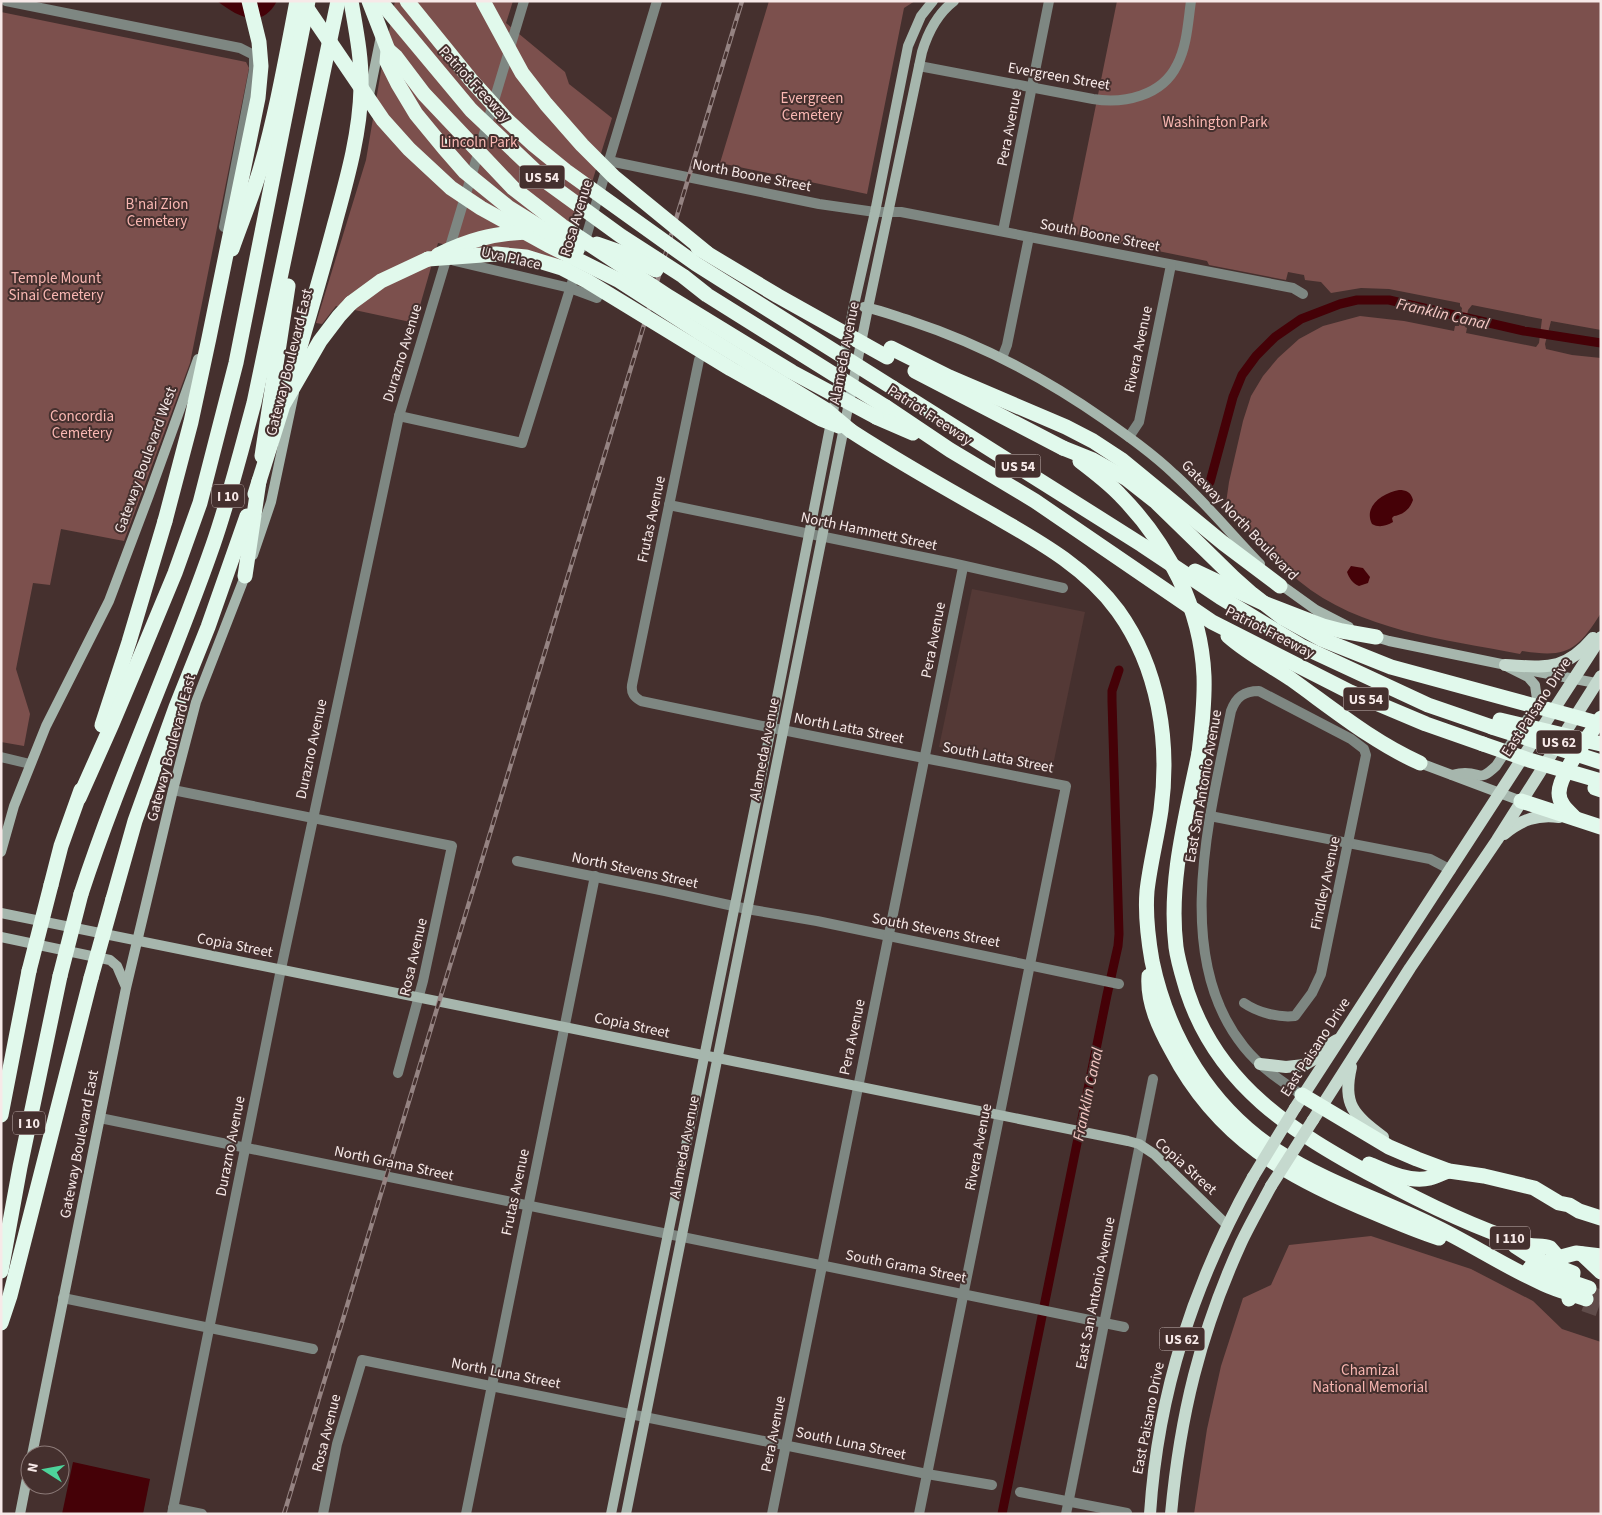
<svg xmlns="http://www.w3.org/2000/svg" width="1602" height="1515" viewBox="0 0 1602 1515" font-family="'Source Sans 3',sans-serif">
	<rect width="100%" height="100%" fill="#45302e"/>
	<!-- built -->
	<path fill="#543936" d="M972 589 1085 612 1052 770 939 747Z"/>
	<!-- green -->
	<g fill="#7c504d" fill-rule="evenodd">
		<path d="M395 1H513L506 23 565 72 569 84 612 118 564 272 530 263 438 243 415 323 336 306 322 324 316 323 366 160 381 71Z"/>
		<path d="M769 1H915L904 8 867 194 720 163Z"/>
		<path d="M1117 1H1601V330L1551 321 1545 344 1546 349 1572 355 1601 358V613C1577 651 1567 658 1522 651L1520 654C1444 639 1360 631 1299 581 1271 558 1248 531 1226 503L1229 482 1243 421 1251 396 1263 376 1278 358 1299 339 1323 326 1360 316 1404 321 1454 331 1455 326H1459L1462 308 1460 306V303L1389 289 1361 288 1331 293 1321 282 1305 280 1304 275 1288 272 1286 280 1209 265 1207 261 1070 233ZM1472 305 1542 319 1539 343 1536 347 1466 333 1467 328 1465 327 1468 310Z"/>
		<path d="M1 12 246 62 249 68 190 363 124 541 61 529 50 585 33 583 16 669 30 714 24 746 1 742Z"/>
		<path d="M1371 1236 1471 1269 1533 1301 1562 1329 1601 1342V1514H1194L1207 1429 1221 1366 1243 1298 1271 1285 1289 1245Z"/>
	</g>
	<!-- water -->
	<g fill="#450107">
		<path d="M217 1H277C261 31 237 16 217 1Z"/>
		<path d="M1399 490C1406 490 1411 492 1413 500 1410 509 1403 515 1394 516L1392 518 1393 522C1386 526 1379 528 1372 524 1363 506 1383 493 1399 490Z"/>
		<path d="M1351 566 1363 568 1370 577 1368 583 1359 586C1353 584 1349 578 1347 572Z"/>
		<path d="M73 1462 150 1479 143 1514H62Z"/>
	</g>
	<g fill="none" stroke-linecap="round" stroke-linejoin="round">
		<!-- canal -->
		<g stroke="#450107" stroke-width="9">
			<path d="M1210 482 1233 397 1242 375 1256 356 1275 337 1301 319 1340 304 1357 300H1389L1524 331 1601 343"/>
			<path d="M1002 1514 1107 995 1118 946 1119 934 1112 701V691L1119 670"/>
		</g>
		<!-- motorway-tunnel -->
		<g stroke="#604c4a" stroke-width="15" stroke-dasharray="15 8" stroke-linecap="butt">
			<path d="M1600 1285H1601"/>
			<path d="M1587 1293 1601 1297"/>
			<path d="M1584 1304 1601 1310"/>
		</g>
		<!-- minor -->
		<g stroke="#7e8782" stroke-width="10">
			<path d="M6 1 240 48 254 55V70L224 227"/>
			<path d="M919 66 1093 99C1124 104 1162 96 1177 65 1187 46 1188 22 1191 1"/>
			<path d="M609 161 819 204 875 212H901L1293 288 1303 294"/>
			<path d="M1003 231 1049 1"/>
			<path d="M583 247 657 1"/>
			<path d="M455 261 570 288 597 298"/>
			<path d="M1002 358 1007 345 1029 237"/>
			<path d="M699 360 632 685C631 693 634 697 641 701 783 731 925 758 1066 786L919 1514"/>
			<path d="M399 416 522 443 576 270"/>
			<path d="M1129 437 1139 422 1171 265"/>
			<path d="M669 505 952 563 1063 588"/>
			<path d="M1 757 30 764"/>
			<path d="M173 790 452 846 423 981 398 1073"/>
			<path d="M1210 816 1430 859 1451 870"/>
			<path d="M517 861 665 891 747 909 817 921 1119 984"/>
			<path d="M1244 1003C1257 1012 1278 1018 1295 1016L1312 993 1321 974 1366 755 1364 749 1351 739 1259 691C1244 691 1236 697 1231 711 1210 814 1171 957 1244 1047 1260 1067 1281 1081 1302 1095"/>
			<path d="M100 1118 1124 1327"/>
			<path d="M63 1298 313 1349"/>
			<path d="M1020 1492 1127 1513"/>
			<path d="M173 1508 202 1514"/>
			<path d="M172 1514 281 969"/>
			<path d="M323 1514 337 1444 362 1360 927 1474 992 1485"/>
			<path d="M466 1514 595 876"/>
			<path d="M772 1514 963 567"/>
			<path d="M1066 1514 1153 1079"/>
		</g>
		<!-- tertiary -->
		<path stroke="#7e8782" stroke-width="10" d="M281 969 399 416 524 1"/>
		<!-- secondary -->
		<g stroke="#a6b6ad" stroke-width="10">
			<path d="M368 100 381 36"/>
			<path d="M864 307C880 310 895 316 911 321 981 344 1045 378 1105 420 1129 437 1153 454 1174 474 1205 502 1231 534 1260 564"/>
			<path d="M253 555 271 502 294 393"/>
			<path d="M1277 582 1316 610 1349 627"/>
			<path d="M1372 636 1389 641 1511 666"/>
			<path d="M1528 670 1601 684"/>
			<path d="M1420 763 1521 801"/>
			<path d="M1452 775C1456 774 1461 773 1465 773 1483 773 1479 782 1496 766L1532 712 1537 699 1535 685 1528 677 1508 667"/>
			<path d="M1 852 14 806 46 726 109 601 149 495 198 359"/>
			<path d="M1 913 1128 1141 1139 1144 1154 1154 1227 1225"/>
			<path d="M1 937 110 960 117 966 126 987"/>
			<path d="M32 1455 126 988 173 790 196 702 247 571"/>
			<path d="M20 1514 30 1463"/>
			<path d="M611 1514 771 728 854 305 875 212 908 46 921 16 933 1"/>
			<path d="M626 1514 868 308 922 52C928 32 937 14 954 1"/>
		</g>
		<!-- primary -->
		<g stroke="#c5d9ce" stroke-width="12">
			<path d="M1505 665C1546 667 1564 672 1593 638"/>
			<path d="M1504 834C1521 820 1537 814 1559 817"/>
			<path d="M1260 1064 1286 1067 1304 1065 1314 1059 1323 1048 1337 1040"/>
			<path d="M1351 1067C1342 1105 1354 1115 1383 1137"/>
			<path d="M1295 1108 1601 637"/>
			<path d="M1313 1120 1410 968 1497 840 1601 676"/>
			<path d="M1150 1514C1158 1391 1194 1283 1253 1177"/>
			<path d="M1171 1514C1180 1416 1200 1333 1241 1243 1250 1224 1261 1205 1271 1186"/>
		</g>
		<!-- motorway -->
		<g stroke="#e1f9ec" stroke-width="15">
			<path d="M232 249C241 223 252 197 260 170 276 115 286 58 297 1"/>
			<path d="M351 303 381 281 428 259"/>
			<path d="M891 348 949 377 1066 427 1093 441 1122 460 1223 543 1280 586"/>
			<path d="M915 371 1063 448"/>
			<path d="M893 388 1142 545 1220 597 1301 646 1428 705 1492 727"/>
			<path d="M287 392C303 336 320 280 335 223 347 179 360 134 361 88 362 59 356 30 351 1"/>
			<path d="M886 407 950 450 1035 501 1212 622 1350 692 1426 724 1483 744"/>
			<path d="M876 417 913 433"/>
			<path d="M851 431C897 461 945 488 993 515 1038 541 1086 567 1118 611 1159 668 1170 742 1161 810 1157 838 1150 864 1147 891 1145 915 1148 938 1152 961 1168 1038 1211 1108 1277 1151 1325 1182 1381 1200 1432 1225 1470 1243 1505 1267 1544 1284 1557 1290 1572 1294 1586 1299"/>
			<path d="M262 456 288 286"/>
			<path d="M1195 571 1261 602 1323 626 1342 631 1376 637"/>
			<path d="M245 576 259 481"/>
			<path d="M1228 636C1247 653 1270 665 1291 679 1333 709 1373 742 1420 763"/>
			<path d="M102 725 129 642 165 521"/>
			<path d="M1199 753C1186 817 1168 882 1176 947 1178 962 1183 977 1187 991 1218 1086 1293 1132 1376 1177 1425 1204 1475 1228 1528 1245 1535 1247 1543 1245 1550 1248L1557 1256 1561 1257 1576 1253 1601 1256"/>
			<path d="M1595 788 1601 790"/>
			<path d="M79 798 112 724 141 655 175 573 200 503 236 363 308 1"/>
			<path d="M1521 801 1601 827"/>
			<path d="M1575 818C1568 811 1559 804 1559 793 1559 774 1590 735 1601 718"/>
			<path d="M51 885 61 846 81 790"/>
			<path d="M81 894C120 775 172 663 213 545 229 499 241 451 254 403L338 1"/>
			<path d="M113 899 135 821 176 707 208 627 247 516"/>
			<path d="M1149 976C1147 1003 1160 1029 1172 1051 1218 1139 1287 1177 1375 1213 1396 1222 1417 1231 1439 1238"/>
			<path d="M1302 1095 1389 1147 1417 1159 1449 1171 1484 1176 1534 1188 1559 1203 1569 1205 1579 1211 1601 1218"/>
			<path d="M1 1115 29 971"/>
			<path d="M1369 1164C1387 1172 1410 1183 1430 1178 1436 1176 1443 1173 1449 1171"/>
			<path d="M1515 1246 1532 1257 1573 1273 1569 1299"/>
			<path d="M1582 1254 1601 1272"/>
			<path d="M1530 1268 1589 1288"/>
			<path d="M1 1271 20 1167 60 976"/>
			<path d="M1 1323 10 1296 91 978"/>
		</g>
		<!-- rail casing -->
		<g stroke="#958382" stroke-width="4.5">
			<path id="rail" d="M284 1514 742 1"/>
		</g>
		<!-- rail -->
		<use href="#rail" stroke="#45302e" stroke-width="2.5" stroke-dasharray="8" stroke-linecap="butt"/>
		<!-- primary-bridge -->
		<g stroke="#c5d9ce" stroke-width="12">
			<path d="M1253 1177 1295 1108"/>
			<path d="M1271 1186 1313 1120"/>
		</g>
		<!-- motorway-bridge -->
		<g stroke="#e1f9ec" stroke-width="15">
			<path d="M302 1 383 120 409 149 451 188 481 208 548 245 618 280 697 331 826 410 851 431"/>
			<path d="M369 1 388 50 387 62 398 84 416 114 444 148 465 172 508 207 577 250"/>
			<path d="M380 1 471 110 548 183 621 236 683 276 707 295 886 407"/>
			<path d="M407 1 471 80 507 120 534 145 566 171 696 264 893 388"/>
			<path d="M483 1 522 73 546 104 582 145 614 177 707 253"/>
			<path d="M388 50 396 57 424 94 513 188 562 226 669 297 792 372 876 417"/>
			<path d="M597 244 620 252 656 270"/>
			<path d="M698 248 778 296 887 357"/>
			<path d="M438 255C469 240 491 234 526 232"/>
			<path d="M428 259 496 254 526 257 562 268 587 281 731 369 821 419 839 426"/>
			<path d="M1063 448 1093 460 1127 479 1155 501 1234 578 1252 594 1283 618 1321 639 1391 667 1601 724"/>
			<path d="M1080 461C1094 472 1109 483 1121 496 1168 544 1201 608 1204 676 1205 702 1202 727 1199 753"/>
			<path d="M255 494 283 405 320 341 339 316 351 303"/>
			<path d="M165 521 191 422 209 338 258 98 261 66 259 42 249 1"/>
			<path d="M1500 720 1601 744"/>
			<path d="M1492 727 1601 762"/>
			<path d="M1483 744 1529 760 1601 781"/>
			<path d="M29 971 51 885"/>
			<path d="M60 976 81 894"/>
			<path d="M91 978 113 899"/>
		</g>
	</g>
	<g text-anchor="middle" stroke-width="4" stroke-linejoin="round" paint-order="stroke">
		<!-- shield labels -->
		<g fill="#45302e" stroke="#c2b2b0" stroke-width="1">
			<rect x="519.5" y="165.5" width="45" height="23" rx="4"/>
			<rect x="995.5" y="454.5" width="45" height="23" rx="4"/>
			<rect x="212" y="484.5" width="32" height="23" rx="4"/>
			<rect x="1343.5" y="687.5" width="45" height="23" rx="4"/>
			<rect x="1536.5" y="730.5" width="45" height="23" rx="4"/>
			<rect x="13" y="1111.5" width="32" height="23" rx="4"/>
			<rect x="1490" y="1226.5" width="40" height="23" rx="4"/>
			<rect x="1159.5" y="1327.5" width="45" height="23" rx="4"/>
		</g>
		<g font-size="14" font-weight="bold" fill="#f7e9e8">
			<text x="542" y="182">US 54</text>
			<text x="1018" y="471">US 54</text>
			<text x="228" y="501">I 10</text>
			<text x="1366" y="704">US 54</text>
			<text x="1559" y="747">US 62</text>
			<text x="29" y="1128">I 10</text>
			<text x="1510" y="1243">I 110</text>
			<text x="1182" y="1344">US 62</text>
		</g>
		<!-- street labels -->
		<g font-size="15" fill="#f7e9e8" stroke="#45302e">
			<text transform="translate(1059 76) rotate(10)" y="5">Evergreen Street</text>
			<text transform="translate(475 84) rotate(47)" y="5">Patriot Freeway</text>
			<text transform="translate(1009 128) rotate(-79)" y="5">Pera Avenue</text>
			<text transform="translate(752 175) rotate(11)" y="5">North Boone Street</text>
			<text transform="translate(576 218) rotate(-73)" y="5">Rosa Avenue</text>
			<text transform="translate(1100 235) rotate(11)" y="5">South Boone Street</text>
			<text transform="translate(511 258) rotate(13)" y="5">Uva Place</text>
			<text transform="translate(1138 349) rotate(-78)" y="5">Rivera Avenue</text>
			<text transform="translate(402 353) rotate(-73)" y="5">Durazno Avenue</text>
			<text transform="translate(844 353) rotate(-79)" y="5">Alameda Avenue</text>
			<text transform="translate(289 362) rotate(-76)" y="5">Gateway Boulevard East</text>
			<text transform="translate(930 415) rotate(33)" y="5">Patriot Freeway</text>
			<text transform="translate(145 460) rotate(-70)" y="5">Gateway Boulevard West</text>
			<text transform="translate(651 519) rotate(-78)" y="5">Frutas Avenue</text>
			<text transform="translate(1240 520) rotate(46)" y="5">Gateway North Boulevard</text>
			<text transform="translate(869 531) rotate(12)" y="5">North Hammett Street</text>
			<text transform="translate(1270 632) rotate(27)" y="5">Patriot Freeway</text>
			<text transform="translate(933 640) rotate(-79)" y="5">Pera Avenue</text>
			<text transform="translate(1536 707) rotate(-57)" y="5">East Paisano Drive</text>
			<text transform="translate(849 728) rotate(11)" y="5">North Latta Street</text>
			<text transform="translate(171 748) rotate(-75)" y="5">Gateway Boulevard East</text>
			<text transform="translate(311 749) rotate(-78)" y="5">Durazno Avenue</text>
			<text transform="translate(764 749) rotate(-79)" y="5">Alameda Avenue</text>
			<text transform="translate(998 757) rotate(11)" y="5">South Latta Street</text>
			<text transform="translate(1203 786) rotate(-80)" y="5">East San Antonio Avenue</text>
			<text transform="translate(635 870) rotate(12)" y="5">North Stevens Street</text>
			<text transform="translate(1325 883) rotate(-78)" y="5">Findley Avenue</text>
			<text transform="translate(936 930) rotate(11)" y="5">South Stevens Street</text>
			<text transform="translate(235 945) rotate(11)" y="5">Copia Street</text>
			<text transform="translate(413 957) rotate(-77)" y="5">Rosa Avenue</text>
			<text transform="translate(632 1025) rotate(12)" y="5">Copia Street</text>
			<text transform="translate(852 1037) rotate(-78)" y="5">Pera Avenue</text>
			<text transform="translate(1315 1047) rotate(-57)" y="5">East Paisano Drive</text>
			<text transform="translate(79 1144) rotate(-79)" y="5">Gateway Boulevard East</text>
			<text transform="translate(230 1146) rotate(-79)" y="5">Durazno Avenue</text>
			<text transform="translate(684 1147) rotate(-79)" y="5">Alameda Avenue</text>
			<text transform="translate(978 1147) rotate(-79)" y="5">Rivera Avenue</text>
			<text transform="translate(394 1163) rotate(12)" y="5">North Grama Street</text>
			<text transform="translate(1186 1166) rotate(42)" y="5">Copia Street</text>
			<text transform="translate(515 1192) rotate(-78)" y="5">Frutas Avenue</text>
			<text transform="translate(906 1266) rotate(11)" y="5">South Grama Street</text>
			<text transform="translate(1095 1293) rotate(-79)" y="5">East San Antonio Avenue</text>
			<text transform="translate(506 1373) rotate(11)" y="5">North Luna Street</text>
			<text transform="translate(1148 1418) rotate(-79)" y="5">East Paisano Drive</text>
			<text transform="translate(326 1433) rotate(-76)" y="5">Rosa Avenue</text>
			<text transform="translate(773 1434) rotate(-79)" y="5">Pera Avenue</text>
			<text transform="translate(851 1443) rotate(12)" y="5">South Luna Street</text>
		</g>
		<!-- park labels -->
		<g font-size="15" fill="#f9b7b2" stroke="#45302e">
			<text x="812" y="103">Evergreen<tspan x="812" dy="17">Cemetery</tspan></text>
			<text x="1215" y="127">Washington Park</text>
			<text x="479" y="147">Lincoln Park</text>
			<text x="157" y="209">B'nai Zion<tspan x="157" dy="17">Cemetery</tspan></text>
			<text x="56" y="283">Temple Mount<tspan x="56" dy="17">Sinai Cemetery</tspan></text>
			<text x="82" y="421">Concordia<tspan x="82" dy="17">Cemetery</tspan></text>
			<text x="1370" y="1375">Chamizal<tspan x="1370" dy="17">National Memorial</tspan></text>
		</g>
		<!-- water labels -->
		<g font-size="16" font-style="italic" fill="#f5c9c5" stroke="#45302e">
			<text transform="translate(1443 313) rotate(13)" y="6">Franklin Canal</text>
			<text transform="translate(1087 1094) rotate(-78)" y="6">Franklin Canal</text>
		</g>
	</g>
	<!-- border -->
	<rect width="1602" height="1515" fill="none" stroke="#f7e9e8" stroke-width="5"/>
	<!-- north arrow -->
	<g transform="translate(45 1470) rotate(281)"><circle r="24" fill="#45302e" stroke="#8c7a78"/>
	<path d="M0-4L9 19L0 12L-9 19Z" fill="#4dd39a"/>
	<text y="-8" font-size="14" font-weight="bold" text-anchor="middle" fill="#f7e9e8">N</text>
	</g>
</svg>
